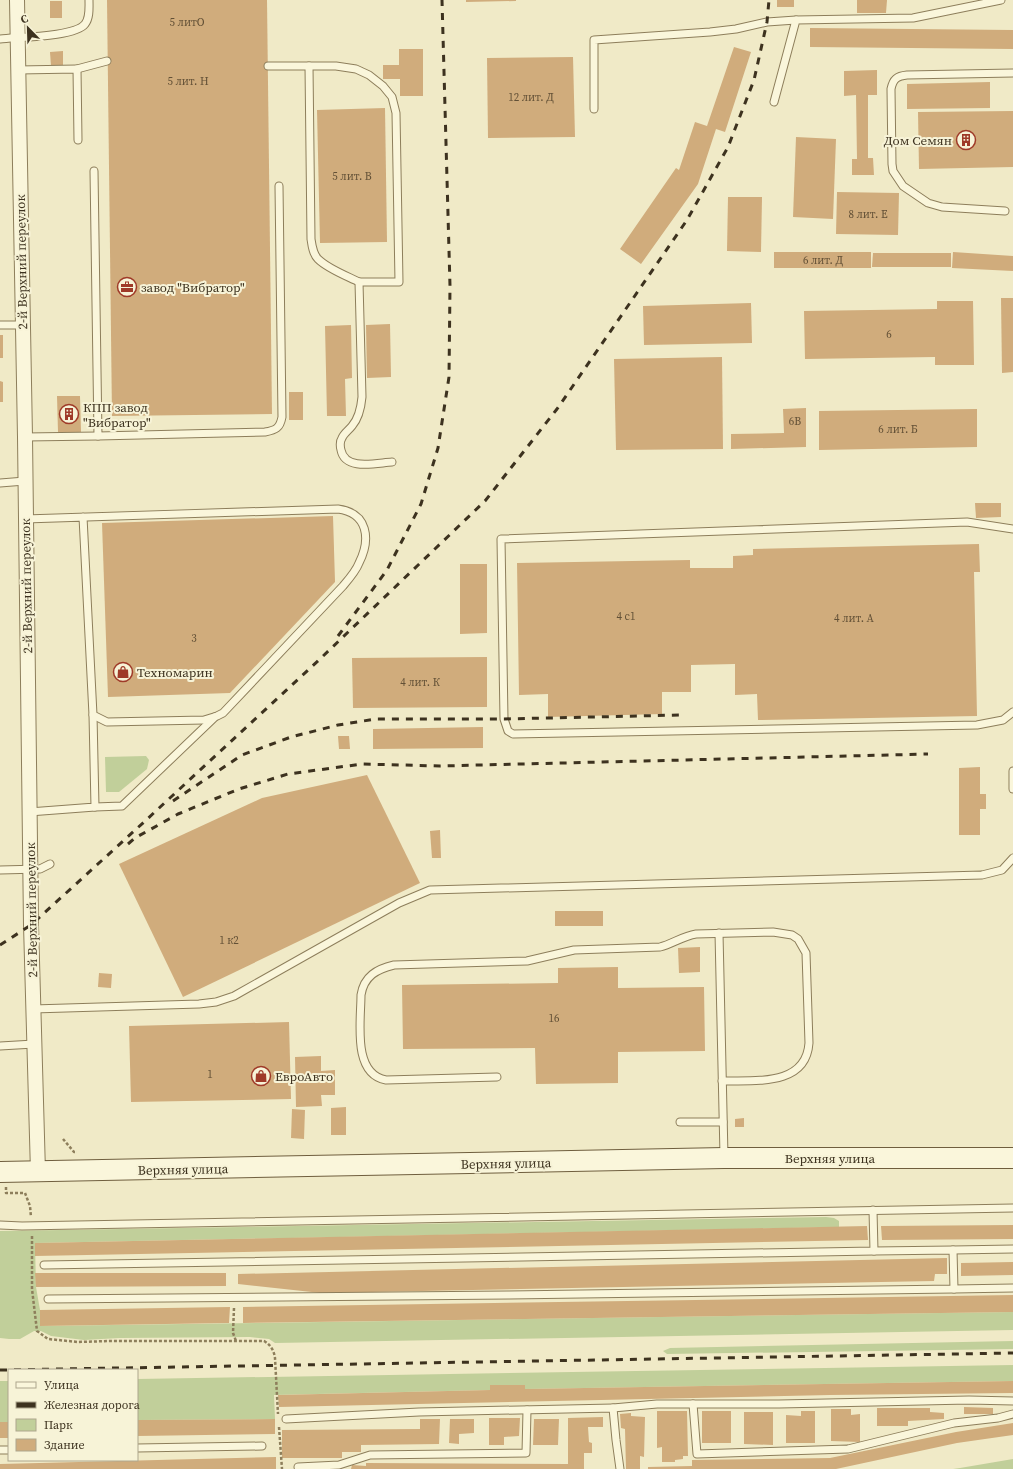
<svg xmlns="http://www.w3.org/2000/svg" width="1013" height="1469" viewBox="0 0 1013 1469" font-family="'Source Serif 4',serif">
	<rect width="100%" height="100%" fill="#f0eac7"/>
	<!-- green -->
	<g fill="#c1cf9a">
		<path d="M146 756 149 760 147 769 119 792H106L105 757Z"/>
		<path d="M826 1217 834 1218 839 1221V1227L35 1243 36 1287 40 1310 41 1326 1013 1312V1330L275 1343 269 1339 250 1337 120 1338 84 1340 51 1336 41 1331H34L20 1339H9L0 1338V1231Z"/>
		<path d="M1013 1341V1349L667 1354 663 1351 670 1348Z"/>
		<path d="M1013 1365V1381L525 1389V1385H490V1390L274 1395 275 1419 137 1420V1379Z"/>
		<rect x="0" y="1381" width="9" height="41"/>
		<path d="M1013 1459V1469H953L960 1468Z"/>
	</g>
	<!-- building -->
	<g fill="#d0ac7c">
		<path d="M107 0H267L272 414 112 416Z"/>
		<path d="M466 0H516V1L466 2Z"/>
		<rect x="777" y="0" width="17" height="7"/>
		<path d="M857 0H887L886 13H857Z"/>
		<rect x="50" y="1" width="12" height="17"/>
		<path d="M810 28 1013 30V49L810 47Z"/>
		<path d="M734 47 751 52 725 132 716 129 698 184 641 264 620 249 676 168 679 170 695 122 707 126Z"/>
		<path d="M399 49H423V96H400V79H383V65H399Z"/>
		<path d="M63 51V65L51 66 50 52Z"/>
		<path d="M573 57 575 137 488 138 487 58Z"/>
		<path d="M877 70V95H868V158H873L874 175H852V159H857L856 95 844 96V71Z"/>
		<path d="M990 82V108L907 109V84Z"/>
		<path d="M385 108 387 242 320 243 317 110Z"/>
		<path d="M1013 111V167L919 169 918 112Z"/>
		<path d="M796 137 836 139 833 219 793 217Z"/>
		<path d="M837 192 899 193 898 235 836 234Z"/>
		<path d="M728 197H762L761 252 727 251Z"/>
		<rect x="774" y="252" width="97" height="16"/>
		<path d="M953 252 1013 256V271L952 268Z"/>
		<path d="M873 253H951V267H872Z"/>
		<path d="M1001 298H1013V372L1002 373Z"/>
		<path d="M937 301H973L974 365H935V357L805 359 804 311 937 309Z"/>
		<path d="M751 303 752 343 644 345 643 306Z"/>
		<path d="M390 324 391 377 367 378 366 325Z"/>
		<path d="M351 325 352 378 345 379 346 416H327L325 326Z"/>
		<rect x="0" y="335" width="3" height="23"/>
		<path d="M722 357 723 449 616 450 614 359Z"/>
		<path d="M0 381 3 382V402H0Z"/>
		<rect x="289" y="392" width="14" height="28"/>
		<path d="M57 396H80L81 432H58Z"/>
		<path d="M806 408V447L731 449V434L784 433 783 409Z"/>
		<path d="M977 409V447L819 450V411Z"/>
		<path d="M975 503H1001V517L976 518Z"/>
		<path d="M333 516 335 582 230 693 108 697 102 523Z"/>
		<path d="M979 544 980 572H974L977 716 758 720 757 694 735 695V664L691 665V692H662V714L548 717V694L519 695 517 563 690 560V568H733V556L753 555V549Z"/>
		<path d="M460 564H487V633L460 634Z"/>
		<path d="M487 657V707L353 708 352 658Z"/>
		<path d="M483 727V748L373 749V729Z"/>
		<path d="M338 736H349L350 749H339Z"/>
		<path d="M980 767V794H986V809H980V835H959V768Z"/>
		<path d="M367 775 420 883 183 997 119 864 262 798Z"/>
		<path d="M440 830 441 858H432L430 831Z"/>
		<rect x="555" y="911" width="48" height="15"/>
		<path d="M700 947V972L679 973 678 948Z"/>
		<path d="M618 967V988L704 987 705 1051 618 1052V1083L536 1084 535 1048 403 1049 402 985 558 983V968Z"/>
		<path d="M99 973 112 974 111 988 98 987Z"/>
		<path d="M289 1022 291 1099 131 1102 129 1026Z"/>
		<path d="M321 1056V1071L335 1070V1095H321L322 1106 296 1107 295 1057Z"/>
		<path d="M346 1107V1135H331V1108Z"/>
		<path d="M292 1109 305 1110 304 1139 291 1138Z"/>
		<path d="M744 1118V1127H735V1119Z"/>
		<path d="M1013 1225V1239L882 1240 881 1226Z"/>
		<path d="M867 1226 868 1240 35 1256V1243Z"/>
		<path d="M947 1258V1274H935L934 1281 321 1293 238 1284V1274Z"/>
		<path d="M1013 1262V1275L961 1276V1263Z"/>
		<path d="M35 1273H226V1286L36 1287Z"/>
		<path d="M1013 1295V1312L243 1323V1307Z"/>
		<path d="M230 1307 229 1323 40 1326V1310Z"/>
		<path d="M1013 1381V1393L830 1395 279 1407 278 1395 490 1390V1385H525V1389Z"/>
		<path d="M964 1407 993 1408V1414H964Z"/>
		<path d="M877 1408H930V1412L944 1413V1419L908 1421V1426H877Z"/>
		<path d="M831 1409H851V1415L860 1414V1442L831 1441Z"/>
		<path d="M657 1411H687L688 1456H683V1459L675 1460V1462H662V1447L657 1448Z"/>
		<rect x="702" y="1411" width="29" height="32"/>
		<path d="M801 1411H815V1443H786V1415L801 1416Z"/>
		<path d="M744 1412H773V1445L744 1444Z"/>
		<path d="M631 1413V1416L645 1417 644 1457 640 1456V1469H626L625 1429 621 1428 620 1414Z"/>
		<path d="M603 1417V1427H588L589 1442 592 1443V1453H584V1469H351L352 1465 366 1466V1463L568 1464V1418Z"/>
		<path d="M489 1418H520L519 1436 504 1437V1445H489Z"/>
		<path d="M275 1419V1434L137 1436V1420Z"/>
		<path d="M420 1419H440L439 1444 361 1445V1452H342V1458H282V1430L420 1429Z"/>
		<path d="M450 1419H474V1433L459 1434V1444L449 1443Z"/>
		<path d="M534 1419H559L558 1445H533Z"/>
		<rect x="0" y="1422" width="9" height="16"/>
		<path d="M1013 1423V1435L957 1443 836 1469H648V1467L692 1466V1460L830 1458 956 1432Z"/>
		<path d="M276 1457V1469H0V1464Z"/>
	</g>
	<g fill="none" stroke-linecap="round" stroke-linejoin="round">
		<!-- lane casing -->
		<g stroke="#8d7e5b" stroke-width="9">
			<g id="lane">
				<path d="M0 39C18 37 75 37 85 24 90 18 89 7 89 0"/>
				<path d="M268 66H336L356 69 369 75 383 86 392 97 396 113 399 282H359L362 397C361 408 359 418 352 426 349 430 344 433 342 438 340 441 340 446 341 450 345 471 376 463 392 462"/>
				<path d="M309 66 311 239C312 246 313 254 318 259 328 269 347 276 359 282"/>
				<path d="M77 69 107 61"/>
				<path d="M18 70 77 69 78 140"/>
				<path d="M774 102 796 20 913 18 1001 0"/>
				<path d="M594 109V40L710 32 736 29 767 22 796 20"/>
				<path d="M94 171 98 436 265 432C276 430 280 428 282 417L279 186"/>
				<path d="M1005 211 942 207 928 203 903 186 893 171 892 164 891 89C893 79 897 76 907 75L1013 73"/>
				<path d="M0 325H22"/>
				<path d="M25 437 98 436"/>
				<path d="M0 483 25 481"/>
				<path d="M25 519 338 509C368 513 371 539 359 563 356 571 349 579 343 586L223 713 217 716 204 720 107 722 93 715 83 517"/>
				<path d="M1013 529 967 522 501 539 504 719 508 731 513 734 977 725 1003 720 1013 712"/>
				<path d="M1013 771V789"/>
				<path d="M95 807 122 806 215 717"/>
				<path d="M29 812 95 807 93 715"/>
				<path d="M0 870 40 869 50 864"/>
				<path d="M719 933 724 1156"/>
				<path d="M33 1009 199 1004 216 1002 234 996 399 903 430 890 982 875 1002 870 1013 858"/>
				<path d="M0 1046 34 1044"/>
				<path d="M497 1077 386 1080C352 1074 361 1021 361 995 364 976 377 969 394 965L527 961 574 950 660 947C672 944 683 936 696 934L773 932 792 935 798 939 806 953 809 1043C806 1087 754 1080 722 1081"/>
				<path d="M680 1122H723"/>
				<path d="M0 1225 22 1226 1013 1208"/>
				<path d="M953 1250 1013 1249"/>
				<path d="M44 1265 874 1251 873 1210"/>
				<path d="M954 1289 1013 1288"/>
				<path d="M48 1299 509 1295 954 1289 953 1250 874 1251"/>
				<path d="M693 1404 697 1454 848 1449 954 1423 998 1418 1013 1414"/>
				<path d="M613 1408 657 1404H779L969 1400 1013 1401"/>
				<path d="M286 1419 419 1412 613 1408 616 1440 620 1469"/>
				<path d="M137 1448 262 1446"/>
				<path d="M0 1450H9"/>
				<path d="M298 1467 339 1465 370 1455 526 1453 527 1410"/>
			</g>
		</g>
		<!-- street casing -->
		<g stroke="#8d7e5b" stroke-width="16">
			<path id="street" d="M17 0 25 437 31 925 38 1172"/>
		</g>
		<!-- secondary casing -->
		<g stroke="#6f5e3e" stroke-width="22">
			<path id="secondary" d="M0 1172 724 1158H1013"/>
		</g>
		<!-- path -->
		<g stroke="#8d7e5b" stroke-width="2.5" stroke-dasharray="3 2" stroke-linecap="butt">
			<path d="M63 1139 74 1152H77"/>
			<path d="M6 1187V1193H25L30 1206 31 1217"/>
			<path d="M32 1236V1289L37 1331 48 1339 78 1342 109 1341H264C271 1345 274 1351 275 1358L278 1414"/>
			<path d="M234 1308 233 1333 236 1341"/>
			<path d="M279 1427 282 1469"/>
		</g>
		<!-- lane -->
		<use href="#lane" stroke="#faf6db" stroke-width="7"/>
		<!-- street -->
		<use href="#street" stroke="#faf6db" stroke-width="14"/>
		<!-- secondary -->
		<use href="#secondary" stroke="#faf6db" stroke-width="20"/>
		<!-- rail -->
		<g stroke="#3d321f" stroke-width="3" stroke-dasharray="7 7" stroke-linecap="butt">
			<path d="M338 636 387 570 421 504 438 448 449 377 450 286 442 0"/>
			<path d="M173 801 242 755 291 737 338 725 376 719H504L681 715"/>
			<path d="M128 844 135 838 178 814 239 789 288 774 362 764 440 766 928 754"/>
			<path d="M0 945 31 925 144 822 321 658 485 501 557 409 687 220 728 147 754 80 767 22 769 0"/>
			<path d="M0 1370 1013 1353"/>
		</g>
	</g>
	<!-- icons -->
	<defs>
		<g id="building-ring" transform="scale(1)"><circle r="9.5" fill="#f7f3d7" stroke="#9f3a28" stroke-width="1.5"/><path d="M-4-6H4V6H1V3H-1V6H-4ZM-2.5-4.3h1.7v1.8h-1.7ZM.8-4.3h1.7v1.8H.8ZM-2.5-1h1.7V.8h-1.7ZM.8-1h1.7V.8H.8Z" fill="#9f3a28"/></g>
		<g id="office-ring" transform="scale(1)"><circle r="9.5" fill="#f7f3d7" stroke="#9f3a28" stroke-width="1.5"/><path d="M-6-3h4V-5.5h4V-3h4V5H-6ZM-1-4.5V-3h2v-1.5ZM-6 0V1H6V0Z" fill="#9f3a28"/></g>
		<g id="shop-ring" transform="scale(1)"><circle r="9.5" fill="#f7f3d7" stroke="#9f3a28" stroke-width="1.5"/><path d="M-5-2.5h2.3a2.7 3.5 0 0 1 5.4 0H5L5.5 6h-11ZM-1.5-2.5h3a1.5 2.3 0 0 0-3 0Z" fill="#9f3a28"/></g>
	</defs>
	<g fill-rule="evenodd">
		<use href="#building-ring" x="966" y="140"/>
		<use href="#office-ring" x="127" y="287"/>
		<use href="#building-ring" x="69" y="414"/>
		<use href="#shop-ring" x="123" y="672"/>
		<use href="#shop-ring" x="261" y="1076"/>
	</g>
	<g text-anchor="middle" stroke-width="4" stroke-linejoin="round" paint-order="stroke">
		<!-- number labels -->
		<g font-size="11" fill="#625036">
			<text x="187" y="26">5 литО</text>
			<text x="188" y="85">5 лит. Н</text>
			<text x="531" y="101">12 лит. Д</text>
			<text x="352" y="180">5 лит. В</text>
			<text x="868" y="218">8 лит. Е</text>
			<text x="823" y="264">6 лит. Д</text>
			<text x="889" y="338">6</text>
			<text x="795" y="425">6В</text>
			<text x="898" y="433">6 лит. Б</text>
			<text x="626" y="620">4 с1</text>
			<text x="854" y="622">4 лит. А</text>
			<text x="194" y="642">3</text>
			<text x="420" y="686">4 лит. К</text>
			<text x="229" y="944">1 к2</text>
			<text x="554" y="1022">16</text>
			<text x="210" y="1078">1</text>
		</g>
		<!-- poi labels -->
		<g font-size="13" fill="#3d321f" stroke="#f7f3d7" text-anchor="start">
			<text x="952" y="145" text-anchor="end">Дом Семян</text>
			<text x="141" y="292">завод "Вибратор"</text>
			<text x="83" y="412">КПП завод<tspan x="83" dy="15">"Вибратор"</tspan></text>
			<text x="137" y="677">Техномарин</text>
			<text x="275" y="1081">ЕвроАвто</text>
		</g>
		<!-- street labels -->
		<g font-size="13" fill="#3d321f" stroke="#f7f3d7">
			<text transform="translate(21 262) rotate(-91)" y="5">2-й Верхний переулок</text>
			<text transform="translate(26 586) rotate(-91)" y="5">2-й Верхний переулок</text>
			<text transform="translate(31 910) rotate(-91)" y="5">2-й Верхний переулок</text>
			<text x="830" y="1163">Верхняя улица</text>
			<text transform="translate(506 1163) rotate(-1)" y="5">Верхняя улица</text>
			<text transform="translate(183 1169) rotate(-1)" y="5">Верхняя улица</text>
		</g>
	</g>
	<!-- legend -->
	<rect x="8" y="1369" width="130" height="92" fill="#f7f3d7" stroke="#ada68d"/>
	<rect x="16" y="1382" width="20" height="6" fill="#faf6db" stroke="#ada68d"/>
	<text x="44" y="1389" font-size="12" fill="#3d321f">Улица</text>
	<rect x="16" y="1402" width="20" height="6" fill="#3d321f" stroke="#ada68d"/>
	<text x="44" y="1409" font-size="12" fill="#3d321f">Железная дорога</text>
	<rect x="16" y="1419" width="20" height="12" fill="#c1cf9a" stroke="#ada68d"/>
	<text x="44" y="1429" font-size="12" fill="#3d321f">Парк</text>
	<rect x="16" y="1439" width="20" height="12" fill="#d0ac7c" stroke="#ada68d"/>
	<text x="44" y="1449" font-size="12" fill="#3d321f">Здание</text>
	<!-- north arrow -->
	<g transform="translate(28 28) rotate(337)" stroke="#f7f3d7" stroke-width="3" paint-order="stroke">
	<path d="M0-3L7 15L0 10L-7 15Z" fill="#3d321f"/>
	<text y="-6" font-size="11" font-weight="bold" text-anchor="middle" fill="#3d321f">С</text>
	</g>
</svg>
